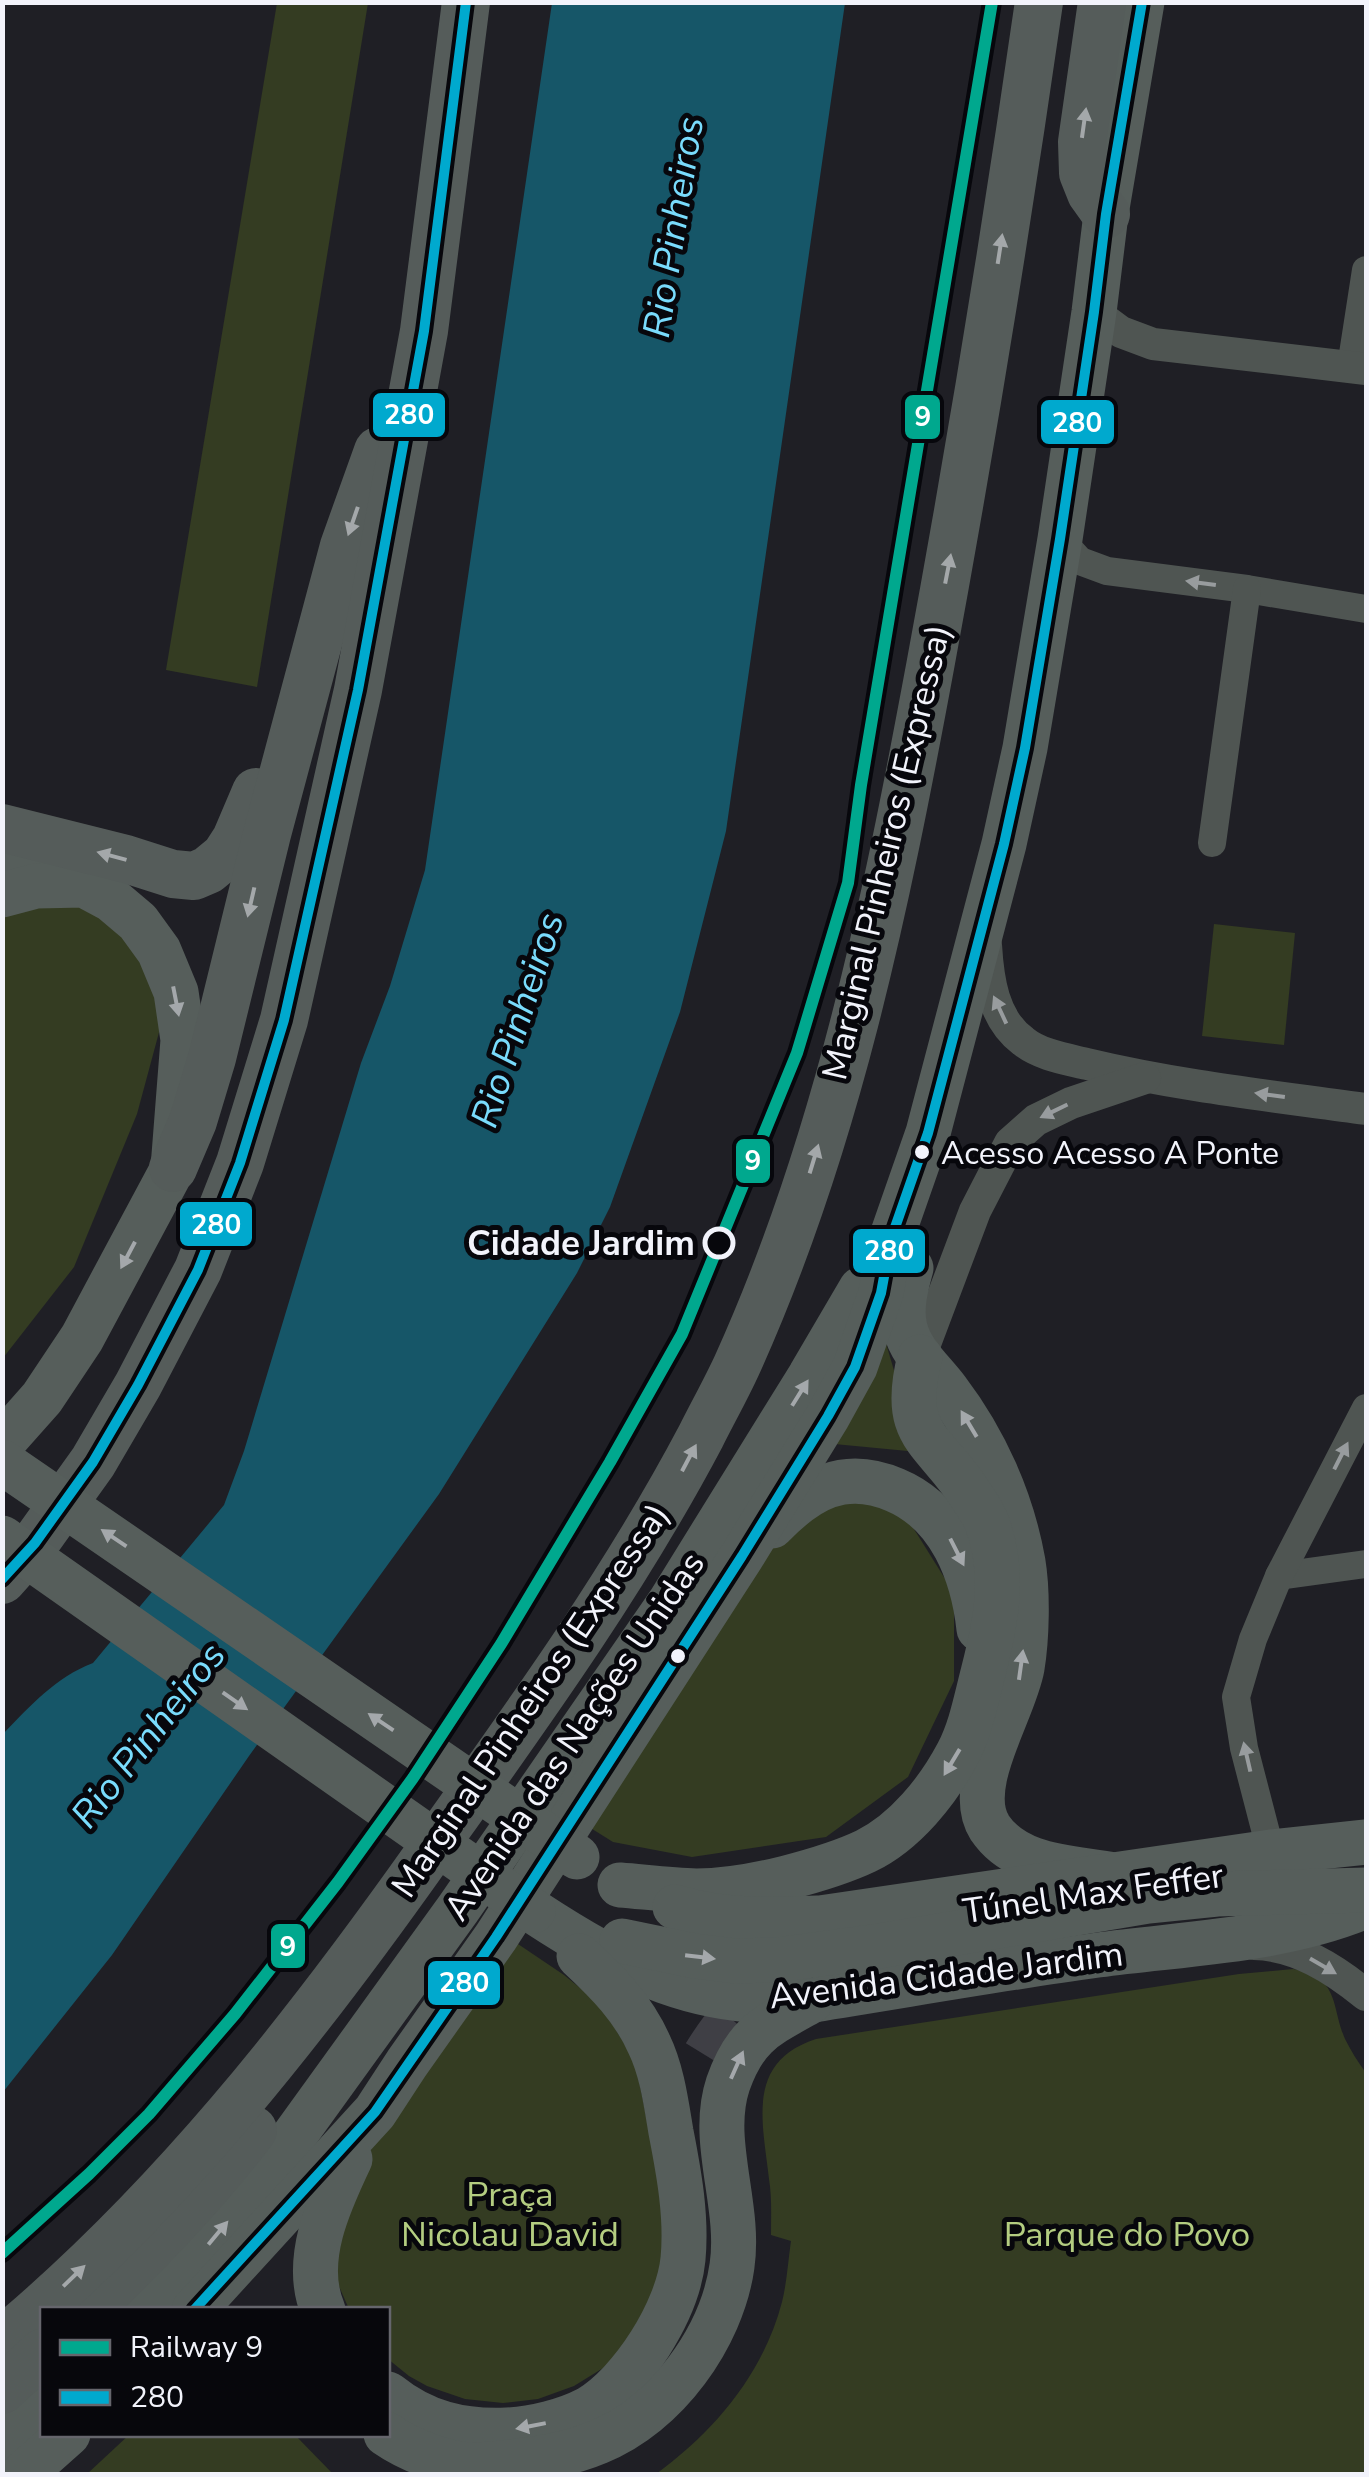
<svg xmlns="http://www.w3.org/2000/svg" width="1369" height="2477" viewBox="0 0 1369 2477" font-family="'Nunito Sans',sans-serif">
	<rect width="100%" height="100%" fill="#1f1f25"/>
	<!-- green -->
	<g fill="#343c22">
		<path d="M277 3H368L257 687 166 670Z"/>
		<path d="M80 901 113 914 156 968 161 1025 137 1114 74 1267 3 1358V911Z"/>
		<path d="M1214 924 1295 933 1284 1045 1202 1036Z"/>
		<path d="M880 1323 918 1452 824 1443Z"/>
		<path d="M840 1496 902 1510 954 1593V1681L908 1777 826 1837 692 1857 613 1842 589 1827 784 1528Z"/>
		<path d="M506 1936 564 1975 600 2004 635 2061 668 2226 655 2301 608 2365 574 2386 538 2399 503 2403 465 2399 427 2386 409 2376 388 2359V2310L349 2309 338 2284 335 2206Z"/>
		<path d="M1293 1969C1340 1977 1331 2006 1345 2039 1351 2051 1358 2062 1366 2073V2474H656C715 2431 763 2374 782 2302 787 2282 788 2261 791 2241L771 2235C771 2216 772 2197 769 2179 763 2123 745 2062 816 2039L1239 1974Z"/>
		<path d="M130 2434 295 2435 333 2474H87Z"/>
	</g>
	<!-- water -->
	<path fill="#165668" d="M552 3H845L726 831 680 1012 610 1207 577 1273 439 1494 249 1756 112 1955 3 2092V1734C30 1706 56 1677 93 1663L224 1505 244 1451 361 1063 390 986 425 870Z"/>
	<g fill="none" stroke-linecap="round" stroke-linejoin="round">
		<!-- trunk-tunnel -->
		<path stroke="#3f3f45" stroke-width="45" stroke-dasharray="45 22" stroke-linecap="butt" d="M705 2055C726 2021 742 2003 779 1987"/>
		<!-- minor -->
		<g stroke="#4f5552" stroke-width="28">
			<path d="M1351 367 1366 270"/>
			<path d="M1060 539 1080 561 1107 571 1247 589 1366 609"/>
			<path d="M1212 843 1247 589"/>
			<path d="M1279 1576 1366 1564"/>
			<path d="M1271 1852 1244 1748 1236 1697 1253 1639 1279 1576 1366 1408"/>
		</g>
		<!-- tertiary -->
		<g stroke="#4f5552" stroke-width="32">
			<path d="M1094 312 1121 332 1153 344 1366 369"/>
			<path d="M986 945C988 979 993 1019 1023 1041 1040 1055 1066 1059 1087 1064 1179 1086 1273 1096 1366 1109"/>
			<path d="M920 1357 975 1211 1010 1143 1036 1120 1071 1103 1145 1078"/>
			<path d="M1254 1944C1297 1945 1334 1969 1366 1995"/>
		</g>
		<!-- trunk -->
		<g stroke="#565e5b" stroke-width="45">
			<path d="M2 856 71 881"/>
			<path d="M2 895 36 886 84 885 112 900 138 922 159 951 176 992 183 1040 173 1168 82 1338 42 1398 2 1443"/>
			<path d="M911 1268C906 1286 900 1308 905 1328 911 1353 932 1370 947 1390 985 1440 1012 1500 1023 1562 1028 1592 1027 1638 1022 1668 1014 1712 963 1786 990 1828 1017 1868 1072 1867 1114 1875"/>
			<path d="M772 1526C808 1489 844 1468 895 1490 950 1513 973 1574 979 1629"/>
			<path d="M620 1885C645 1887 671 1890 696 1891 726 1891 758 1885 786 1878 813 1871 841 1863 866 1851 905 1832 938 1791 958 1753 971 1728 976 1700 983 1673 996 1622 1006 1575 987 1523 984 1514 977 1505 972 1497 935 1438 899 1438 920 1357"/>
			<path d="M675 1907C725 1922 769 1920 820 1918L1271 1852 1366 1842"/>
			<path d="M533 1911C623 1970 701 2010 813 2000 908 1985 1003 1968 1098 1955 1187 1943 1283 1941 1366 1906"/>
			<path d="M622 1941 695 1956 735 1961 777 1960 879 1946 1148 1901 1217 1894 1366 1890"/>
			<path d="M147 2310 201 2253 263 2179 458 1909 670 1602 810 1376 861 1289"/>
			<path d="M194 2310 375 2112 407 2063 496 1937 742 1556 828 1416 855 1367 881 1293 891 1239 928 1133 1004 844 1025 748 1060 539 1094 312 1106 214 1142 2"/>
			<path d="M323 2310C302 2261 329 2203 350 2159"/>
			<path d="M388 2394C424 2423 462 2432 507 2430 533 2429 565 2421 588 2409 632 2383 678 2310 683 2259 687 2217 679 2173 671 2132 666 2102 662 2071 649 2044 633 2008 607 1982 579 1956"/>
			<path d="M386 2434C409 2450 443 2463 471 2465 486 2465 502 2463 517 2461 546 2458 572 2453 598 2442 666 2415 722 2337 732 2266 741 2205 709 2141 728 2084 746 2033 767 2026 811 2001"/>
			<path d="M2 2443 42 2410"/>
			<path d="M23 2474 68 2434"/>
		</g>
		<!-- motorway -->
		<g stroke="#555c5a" stroke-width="48">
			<path d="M1102 2 1082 142 1083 173 1091 193 1106 214"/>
			<path d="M2 828 126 859 173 874 194 876 208 870 225 856 236 839 256 792"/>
			<path d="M173 1168 193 1121 212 1058 267 834 344 546 378 451"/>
			<path d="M2 1580 35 1543 93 1462 138 1385 198 1270 240 1163 284 1020 358 690 424 331 466 2"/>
			<path d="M88 2310C147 2253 204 2195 253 2130"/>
			<path d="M2 2341C168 2203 303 2031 427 1856 524 1720 623 1584 701 1436 713 1412 726 1389 737 1365 837 1144 886 904 930 667 971 446 1007 225 1039 2"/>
			<path d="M2 2390 42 2353"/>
		</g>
		<!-- trunk-bridge -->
		<g stroke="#565e5b" stroke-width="45">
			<path d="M2 1462 577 1857"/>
			<path d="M2 1538 533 1911"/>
		</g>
		<!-- bus-1 casing -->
		<g stroke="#07070c" stroke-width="18">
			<g id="bus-1">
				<path d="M2 1579 35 1543 93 1462 138 1385 198 1270 240 1163 284 1020 358 690 424 331 466 2"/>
				<path d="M194 2310 375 2112 496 1937 742 1556 828 1416 855 1367 881 1293 891 1239 928 1133 1004 844 1025 748 1060 539 1094 312 1106 214 1142 2"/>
			</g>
		</g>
		<!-- bus-1 -->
		<use href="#bus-1" stroke="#00a9ce" stroke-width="10"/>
		<!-- rail-1 casing -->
		<g stroke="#07070c" stroke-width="20">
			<path id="rail-1" d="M2 2253 89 2174 149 2114 235 2014 338 1882 413 1778 501 1644 610 1462 682 1334 797 1053 848 883 861 785 992 2"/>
		</g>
		<!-- rail-1 -->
		<use href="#rail-1" stroke="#00a88e" stroke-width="12"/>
	</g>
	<!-- one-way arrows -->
	<defs><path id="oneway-solid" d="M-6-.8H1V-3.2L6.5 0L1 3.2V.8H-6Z" transform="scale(2.5)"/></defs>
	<g fill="#a4a8aa">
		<use href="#oneway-solid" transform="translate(1084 123) rotate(-82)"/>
		<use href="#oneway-solid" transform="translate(1000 249) rotate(-81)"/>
		<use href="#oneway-solid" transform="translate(353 521) rotate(109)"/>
		<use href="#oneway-solid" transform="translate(948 569) rotate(-79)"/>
		<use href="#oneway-solid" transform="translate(112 856) rotate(-165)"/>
		<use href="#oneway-solid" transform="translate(251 902) rotate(103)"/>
		<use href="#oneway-solid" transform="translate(814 1159) rotate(-73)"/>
		<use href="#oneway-solid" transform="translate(689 1458) rotate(-62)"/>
		<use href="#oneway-solid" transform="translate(74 2276) rotate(-44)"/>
	</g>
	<g fill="#989c9e">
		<use href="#oneway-solid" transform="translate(1201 583) rotate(-172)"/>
		<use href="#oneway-solid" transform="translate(1000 1010) rotate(-115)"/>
		<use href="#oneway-solid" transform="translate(1270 1095) rotate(-172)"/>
		<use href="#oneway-solid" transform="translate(1054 1111) rotate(154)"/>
		<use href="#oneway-solid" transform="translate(1341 1456) rotate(-63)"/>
		<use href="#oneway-solid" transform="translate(1247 1757) rotate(-103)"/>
		<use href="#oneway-solid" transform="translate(1323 1966) rotate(30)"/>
	</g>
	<g fill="#a4a8ab">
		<use href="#oneway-solid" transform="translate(176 1001) rotate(79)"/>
		<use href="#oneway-solid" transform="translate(128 1255) rotate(118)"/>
		<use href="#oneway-solid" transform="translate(800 1393) rotate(-58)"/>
		<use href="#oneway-solid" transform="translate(969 1424) rotate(-121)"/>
		<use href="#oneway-solid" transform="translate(114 1538) rotate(-146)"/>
		<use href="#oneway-solid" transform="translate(957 1552) rotate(63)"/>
		<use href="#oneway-solid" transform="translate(1021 1665) rotate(-82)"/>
		<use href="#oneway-solid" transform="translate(235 1701) rotate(35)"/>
		<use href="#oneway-solid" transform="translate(381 1722) rotate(-146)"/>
		<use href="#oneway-solid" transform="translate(952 1762) rotate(121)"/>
		<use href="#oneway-solid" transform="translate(700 1957) rotate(7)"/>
		<use href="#oneway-solid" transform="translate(737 2065) rotate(-66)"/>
		<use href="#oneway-solid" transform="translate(218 2233) rotate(-50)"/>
		<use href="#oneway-solid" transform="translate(531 2426) rotate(169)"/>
	</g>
	<!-- markers -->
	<g fill="#f2f3fb" stroke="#07070c" stroke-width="4">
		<circle cx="922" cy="1152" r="9"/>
		<circle cx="678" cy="1656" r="9"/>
	</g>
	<circle fill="#07070c" stroke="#f2f3fb" stroke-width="5" cx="719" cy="1243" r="14"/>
	<g text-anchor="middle" stroke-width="10" stroke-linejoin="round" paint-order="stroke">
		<!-- bus labels -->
		<g font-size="32" fill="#f2f3fb" stroke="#07070c" text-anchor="start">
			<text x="941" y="1164">Acesso Acesso A Ponte</text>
		</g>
		<!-- street labels -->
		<g font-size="35" fill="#f2f3fb" stroke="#07070c">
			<text transform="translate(886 852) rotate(-77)" y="12">Marginal Pinheiros (Expressa)</text>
			<text transform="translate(530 1700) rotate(-56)" y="12">Marginal Pinheiros (Expressa)</text>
			<text transform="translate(574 1736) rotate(-56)" y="12">Avenida das Nações Unidas</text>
			<text transform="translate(1093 1893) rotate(-8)" y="12">Túnel Max Feffer</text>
			<text transform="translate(946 1975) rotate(-7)" y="12">Avenida Cidade Jardim</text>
		</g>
		<!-- stop labels -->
		<g font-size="35" font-weight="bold" fill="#f2f3fb" stroke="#07070c" text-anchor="end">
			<text x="695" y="1255">Cidade Jardim</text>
		</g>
		<!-- park labels -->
		<g font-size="35" fill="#b4cd81" stroke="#07070c">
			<text x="510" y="2206">Praça<tspan x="510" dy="40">Nicolau David</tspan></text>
			<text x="1127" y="2246">Parque do Povo</text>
		</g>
		<!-- water labels -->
		<g font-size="38" font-style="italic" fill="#79dbfc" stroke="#07070c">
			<text transform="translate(673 227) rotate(-81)" y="13">Rio Pinheiros</text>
			<text transform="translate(517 1020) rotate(-72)" y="13">Rio Pinheiros</text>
			<text transform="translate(148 1735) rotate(-52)" y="13">Rio Pinheiros</text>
		</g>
	</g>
	<g stroke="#07070c" stroke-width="4">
		<rect x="371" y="391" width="76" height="48" rx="10" fill="#00a9ce"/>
		<rect x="903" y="393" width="39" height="48" rx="10" fill="#00a88e"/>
		<rect x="1039" y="398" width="77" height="48" rx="10" fill="#00a9ce"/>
		<rect x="734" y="1137" width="38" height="48" rx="10" fill="#00a88e"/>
		<rect x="178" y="1200" width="76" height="48" rx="10" fill="#00a9ce"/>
		<rect x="851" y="1227" width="76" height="48" rx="10" fill="#00a9ce"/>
		<rect x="269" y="1922" width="38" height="48" rx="10" fill="#00a88e"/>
		<rect x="426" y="1959" width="76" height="48" rx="10" fill="#00a9ce"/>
	</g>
	<g font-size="28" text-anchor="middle" font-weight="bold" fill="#fff">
		<text x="409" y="424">280</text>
		<text x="923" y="426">9</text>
		<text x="1077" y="432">280</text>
		<text x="753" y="1170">9</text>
		<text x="216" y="1234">280</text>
		<text x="889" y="1260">280</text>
		<text x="288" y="1956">9</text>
		<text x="464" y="1992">280</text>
	</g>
	<!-- border -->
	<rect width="1369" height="2477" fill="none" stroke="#f2f3fb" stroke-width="10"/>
	<!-- legend -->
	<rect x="40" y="2307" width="350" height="130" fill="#07070c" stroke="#65656c" stroke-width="2.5"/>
	<rect x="60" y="2340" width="50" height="15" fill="#00a88e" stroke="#65656c" stroke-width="2.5"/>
	<text x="130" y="2357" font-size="30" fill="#f2f3fb">Railway 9</text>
	<rect x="60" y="2390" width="50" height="15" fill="#00a9ce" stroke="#65656c" stroke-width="2.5"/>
	<text x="130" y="2407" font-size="30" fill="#f2f3fb">280</text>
</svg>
